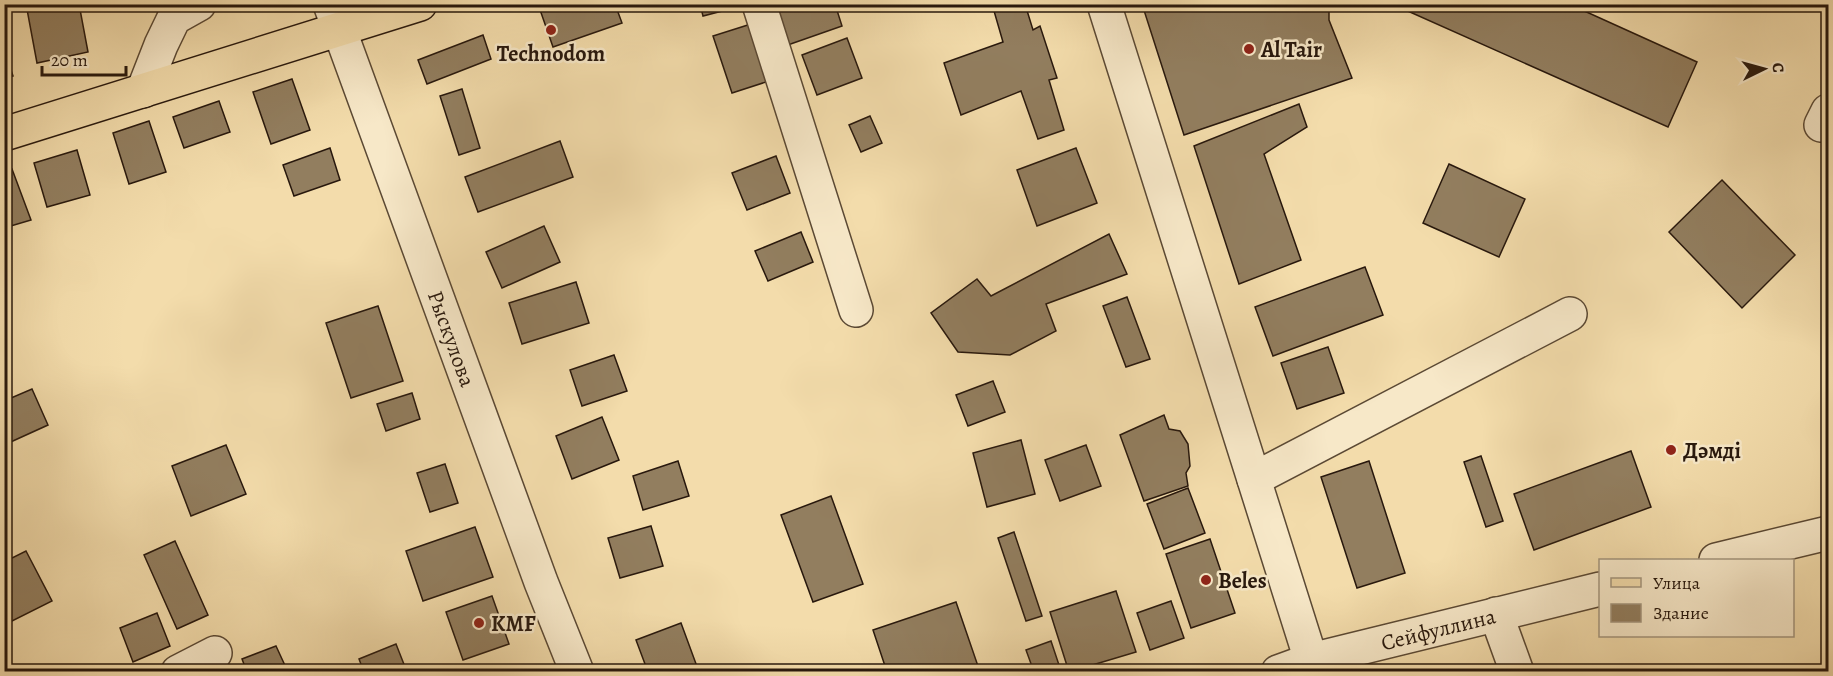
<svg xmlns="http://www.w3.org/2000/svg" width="1833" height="676" viewBox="0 0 1833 676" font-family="Alegreya,serif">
	<rect width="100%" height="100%" fill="#f3dcab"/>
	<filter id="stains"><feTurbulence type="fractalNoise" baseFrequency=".00333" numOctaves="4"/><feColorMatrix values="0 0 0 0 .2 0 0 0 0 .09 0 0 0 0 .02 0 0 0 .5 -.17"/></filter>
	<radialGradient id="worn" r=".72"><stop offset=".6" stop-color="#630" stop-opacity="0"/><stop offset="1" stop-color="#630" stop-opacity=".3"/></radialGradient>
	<!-- building -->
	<g fill="#927e5f" stroke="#28180d" stroke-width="1.5">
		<path d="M26 4H79L88 52 37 63Z"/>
		<path d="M538 4H615L622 23 553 47Z"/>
		<path d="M700 4H744L745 5 703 16Z"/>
		<path d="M767 4H835L842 26 782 47Z"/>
		<path d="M992 4H1025L1033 30 1040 26 1057 78 1049 80 1064 130 1038 139 1021 91 961 115 944 63 1003 42Z"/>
		<path d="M1142 4H1329V20L1352 78 1184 135Z"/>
		<path d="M1392 4H1569L1697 62 1668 127Z"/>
		<path d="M751 24 769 81 732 93 713 36Z"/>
		<path d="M483 35 491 59 427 84 418 60Z"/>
		<path d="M847 38 862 78 817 95 802 55Z"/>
		<path d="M4 50 13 76 4 78Z"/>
		<path d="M292 79 310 130 271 144 253 92Z"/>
		<path d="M462 89 480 148 459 155 440 96Z"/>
		<path d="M219 101 230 132 184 148 173 117Z"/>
		<path d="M1299 104 1307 127 1264 154 1301 260 1239 284 1194 146Z"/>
		<path d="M870 116 882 143 861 152 849 125Z"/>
		<path d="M149 121 166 172 129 184 113 133Z"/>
		<path d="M560 141 573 177 478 212 465 177Z"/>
		<path d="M330 148 340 180 294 196 283 165Z"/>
		<path d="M1076 148 1097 203 1037 226 1017 170Z"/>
		<path d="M77 150 90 195 47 207 34 163Z"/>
		<path d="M776 156 790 193 747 210 732 173Z"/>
		<path d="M1449 164 1525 199 1499 257 1423 223Z"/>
		<path d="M12 169 31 220 4 228V172Z"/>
		<path d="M1722 180 1795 255 1742 308 1669 232Z"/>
		<path d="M544 226 560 262 502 288 486 252Z"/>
		<path d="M801 232 813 262 768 281 755 251Z"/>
		<path d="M1109 234 1127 274 1046 304 1056 331 1010 355 958 352 931 313 977 279 991 296Z"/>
		<path d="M1365 267 1383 315 1273 356 1255 307Z"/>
		<path d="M576 282 589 323 522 344 509 303Z"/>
		<path d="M1127 297 1150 359 1126 367 1103 306Z"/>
		<path d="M378 306 403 381 351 398 326 323Z"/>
		<path d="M1328 347 1344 393 1297 409 1281 363Z"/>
		<path d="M614 355 627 391 582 406 570 370Z"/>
		<path d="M993 381 1005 412 968 426 956 395Z"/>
		<path d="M32 389 48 425 4 445V401Z"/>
		<path d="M412 393 420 419 386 431 377 404Z"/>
		<path d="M1164 415 1169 429 1180 431 1188 444 1190 466 1186 473 1188 486 1144 501 1120 435Z"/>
		<path d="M602 417 619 460 572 479 556 436Z"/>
		<path d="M1021 440 1035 494 987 507 973 453Z"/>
		<path d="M226 445 246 494 191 516 172 466Z"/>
		<path d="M1086 445 1101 486 1060 501 1045 460Z"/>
		<path d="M1631 451 1651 507 1534 550 1514 494Z"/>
		<path d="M1481 456 1503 521 1486 527 1464 462Z"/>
		<path d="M678 461 689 496 643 510 633 476Z"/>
		<path d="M1369 461 1405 573 1357 588 1321 477Z"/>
		<path d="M445 464 458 503 430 512 417 473Z"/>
		<path d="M1188 488 1205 533 1164 549 1147 504Z"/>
		<path d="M831 496 863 584 813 602 781 515Z"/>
		<path d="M651 526 663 566 620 578 608 538Z"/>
		<path d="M475 527 493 577 423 601 406 551Z"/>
		<path d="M1014 532 1042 616 1026 621 998 538Z"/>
		<path d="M1210 539 1235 613 1191 628 1166 554Z"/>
		<path d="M175 541 208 615 177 629 144 555Z"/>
		<path d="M26 551 52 601 4 625V562Z"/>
		<path d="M1116 591 1136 652 1069 672 1050 612Z"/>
		<path d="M492 596 509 644 463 660 446 612Z"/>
		<path d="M1171 601 1184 638 1150 650 1137 613Z"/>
		<path d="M956 602 980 672H887L873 630Z"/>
		<path d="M157 613 170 646 133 662 120 628Z"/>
		<path d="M681 623 699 672H648L636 640Z"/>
		<path d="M1051 641 1061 671 1034 672 1026 650Z"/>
		<path d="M396 644 407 672H364L359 659Z"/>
		<path d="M276 646 288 672H247L242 659Z"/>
	</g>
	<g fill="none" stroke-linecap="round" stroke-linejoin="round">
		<!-- minor casing -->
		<g stroke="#5b4934" stroke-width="36">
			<g id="minor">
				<path id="s1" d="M330 4 541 582 577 672"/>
				<path d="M759 4 856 310"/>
				<path d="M1104 4 1311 660"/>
				<path d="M143 91 161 45 174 18 199 4"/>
				<path d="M1821 125 1828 111"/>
				<path d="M1254 479 1570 314"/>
				<path d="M1716 560 1828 533"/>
				<path d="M1496 614 1517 672"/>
				<path d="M178 672 215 653"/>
				<path id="s2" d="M1278 672 1311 660 1600 589"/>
			</g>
		</g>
		<!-- major casing -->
		<g stroke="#28180d" stroke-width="36">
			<path id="major" d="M4 134 420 4"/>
		</g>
		<!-- minor -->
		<use href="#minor" stroke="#f7e8c8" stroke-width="33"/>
		<!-- major -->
		<use href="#major" stroke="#f3dcab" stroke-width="33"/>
	</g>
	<!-- markers -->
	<g fill="#8f2418" stroke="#f7e8c8" stroke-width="2">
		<circle cx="551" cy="30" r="6"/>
		<circle cx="1249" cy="49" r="6"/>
		<circle cx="1671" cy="450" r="6"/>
		<circle cx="1206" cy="580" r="6"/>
		<circle cx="479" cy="623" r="6"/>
	</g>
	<g text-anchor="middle" stroke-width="5" stroke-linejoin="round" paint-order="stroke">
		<!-- poi labels -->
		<g font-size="22" font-weight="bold" fill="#28180d" stroke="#f7e8c8" text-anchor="start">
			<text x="1261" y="57">Al Tair</text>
			<text x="551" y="61" text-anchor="middle">Technodom</text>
			<text x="1683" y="458">Дәмді</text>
			<text x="1218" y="588">Beles</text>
			<text x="491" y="631">KMF</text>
		</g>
		<!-- street labels -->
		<g font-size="22" fill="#28180d" stroke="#f7e8c8">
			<text dy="8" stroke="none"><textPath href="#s1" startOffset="356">Рыскулова</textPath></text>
			<text dy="8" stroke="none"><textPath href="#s2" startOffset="166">Сейфуллина</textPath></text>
		</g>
	</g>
	<!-- margin -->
	<rect width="1833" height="676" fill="none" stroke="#f3dcab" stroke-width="24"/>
	<rect x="6" y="6" width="1821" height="664" fill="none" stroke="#28180d" stroke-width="3"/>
	<rect x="12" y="12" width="1809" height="652" fill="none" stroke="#28180d" stroke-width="1.5"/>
	<!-- legend -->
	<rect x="1599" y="559" width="195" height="78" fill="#f7e8c8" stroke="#a4957d" stroke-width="1.5"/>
	<rect x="1611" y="578" width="30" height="9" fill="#f3dcab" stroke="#a4957d" stroke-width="1.5"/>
	<text x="1653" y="589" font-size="18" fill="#28180d">Улица</text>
	<rect x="1611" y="604" width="30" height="18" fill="#927e5f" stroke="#a4957d" stroke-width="1.5"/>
	<text x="1653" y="619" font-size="18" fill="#28180d">Здание</text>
	<!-- north arrow -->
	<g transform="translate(1764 69) rotate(85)" stroke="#f7e8c8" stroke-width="4.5" paint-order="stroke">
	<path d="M0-4.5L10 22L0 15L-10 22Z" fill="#28180d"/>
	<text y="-9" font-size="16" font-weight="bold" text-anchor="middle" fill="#28180d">С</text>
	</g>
	<!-- scale -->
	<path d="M42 66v9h84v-9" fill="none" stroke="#28180d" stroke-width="3"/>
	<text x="51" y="66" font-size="18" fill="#28180d" stroke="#f7e8c8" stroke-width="4.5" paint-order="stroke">20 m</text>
	<rect width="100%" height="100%" filter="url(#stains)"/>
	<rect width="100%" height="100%" fill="url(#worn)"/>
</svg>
